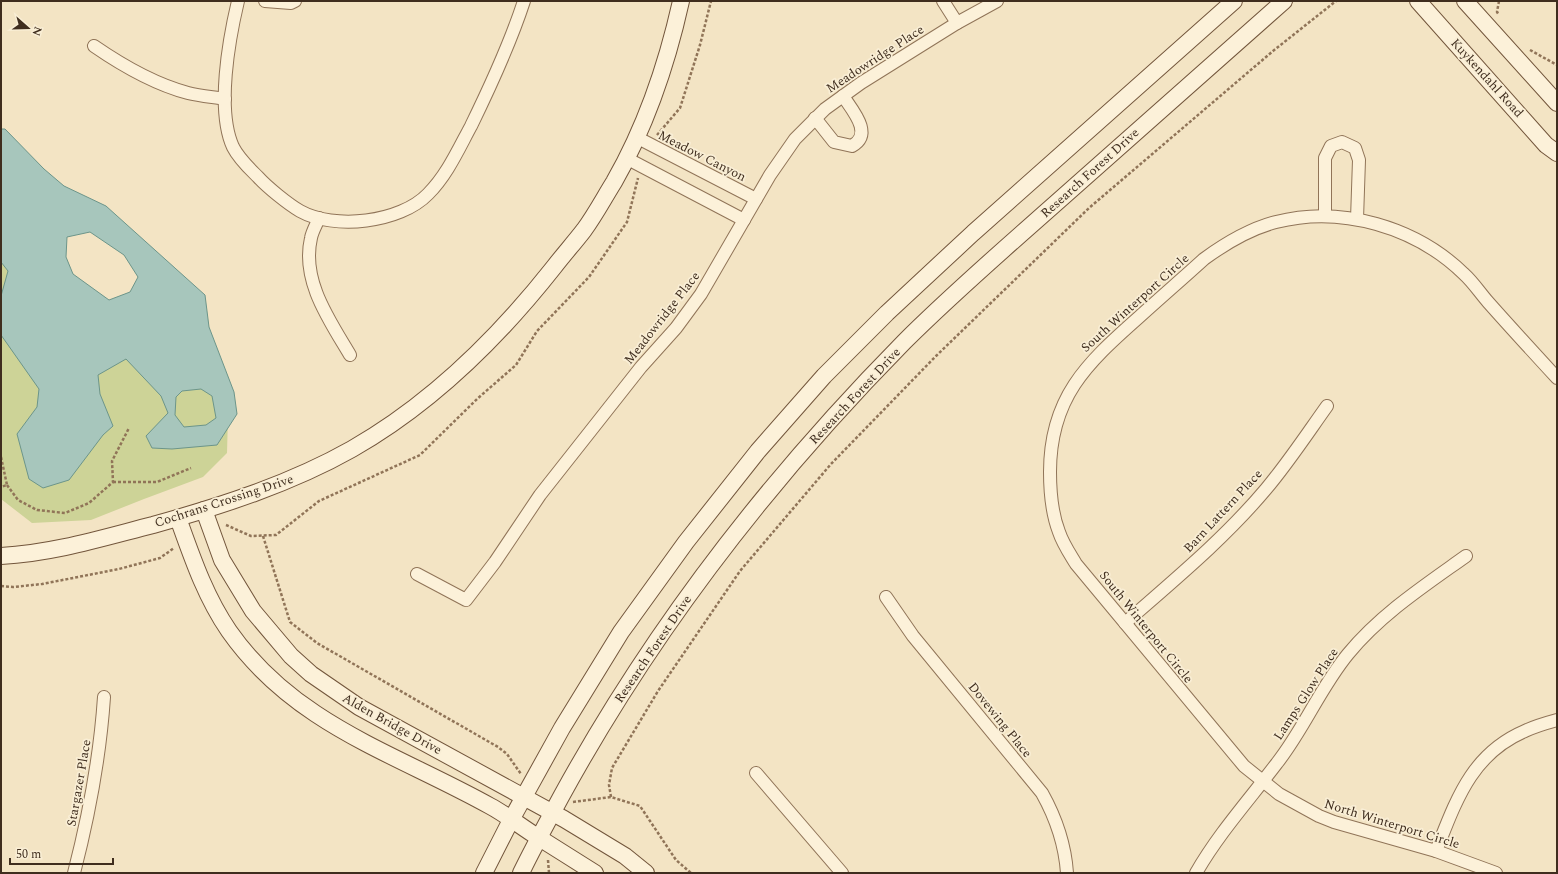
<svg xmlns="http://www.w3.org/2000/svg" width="1558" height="874" font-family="Spectral,serif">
	<rect width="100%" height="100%" fill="#f3e4c4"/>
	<polygon fill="#cdd397" points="1,150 56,284 216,387 228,416 227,453 203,477 144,499 91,520 32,523 1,499"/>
	<path fill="#a7c6bc" stroke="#6c958a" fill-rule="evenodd" d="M1,129H5L44,169L64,186L106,206L205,295L209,327L234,392L237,414L217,445L172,449L152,448L146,436L168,413L161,396L126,359L98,375L100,394L113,426L103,435L69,480L43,488L29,479L17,434L37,407L39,389L1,335V296L8,271L1,262ZM90,232L124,255L138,277L130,292L109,300L73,274L66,257L67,237ZM201,389L212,396L216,418L206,425L184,427L175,415L176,397L182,391Z"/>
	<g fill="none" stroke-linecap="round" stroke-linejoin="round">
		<defs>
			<g id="street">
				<path d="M238,1C229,39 216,110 233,147C239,159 249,168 258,177C267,187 288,204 300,211C334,230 400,223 428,194C447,175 458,150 471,126C491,85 510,44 524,1"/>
				<polyline points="265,1 291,3 295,1"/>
				<polyline points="943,1 957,23"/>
				<path d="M94,46C123,66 154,84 188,93C200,96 213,97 225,99"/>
				<path d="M815,118L834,142L852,146C874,134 852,110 843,96"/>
				<polyline points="636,137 756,199"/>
				<polyline points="626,158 744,220"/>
				<polyline points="1325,216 1325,158 1331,146 1342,142 1355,148 1359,160 1357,219"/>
				<path d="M319,218C316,225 312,232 311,238C301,281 330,321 350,355"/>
				<polyline points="417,574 466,600 495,562 540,495 641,367 676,328 701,294 770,175 795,139 825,109 861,83 957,23 997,1"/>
				<path d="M886,597L913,636L1042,793C1056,818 1065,844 1067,873"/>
				<path d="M1125,623C1174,580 1224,539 1266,489C1288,463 1307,434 1327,406"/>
				<polyline points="756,773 842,873"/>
				<path d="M1436,851C1456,801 1471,754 1525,731C1535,726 1546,723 1557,720"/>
				<path d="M74,873C89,815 100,757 104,697"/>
				<path d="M1196,873C1219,833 1249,800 1277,763C1304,729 1320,688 1348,654C1381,614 1424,586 1466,556"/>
				<path d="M1496,873L1436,851L1334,822L1319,816L1279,794L1244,766L1076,564C1070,554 1063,544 1059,532C1052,514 1050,492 1050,472C1050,398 1086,364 1138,318C1160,298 1182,279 1204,259C1226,243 1249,229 1276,222C1341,205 1416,227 1464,274C1473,282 1480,293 1488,302C1511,328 1534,353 1557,378"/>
			</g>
			<g id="secondary">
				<polyline points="1418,1 1546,145 1557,153"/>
				<polyline points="1465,1 1557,103"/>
				<polyline points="204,510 222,560 253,611 291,656 311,674 359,707 564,819 625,856 646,873"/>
				<path d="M178,518C192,557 205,596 229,631C295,725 395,753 490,806C505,814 519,825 533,834C554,847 574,860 595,873"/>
				<path d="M1,556C54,553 102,538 153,525C221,506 290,484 352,449C431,404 498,338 554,267C564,254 574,243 584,230C595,215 604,198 614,182C646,126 667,64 681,1"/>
				<polyline points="484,873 511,820 562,728 621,632 686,542 758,451 824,376 887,313 973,233 1234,1"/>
				<path d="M521,873C534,846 548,821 562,795C653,629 771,477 904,342C955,291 1010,244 1064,196C1138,131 1211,66 1284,1"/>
			</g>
		</defs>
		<use href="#street" stroke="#907458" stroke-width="14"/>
		<use href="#secondary" stroke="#72553b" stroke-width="18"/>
		<g stroke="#907458" stroke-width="2.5" stroke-dasharray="3 2" stroke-linecap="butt">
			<polyline points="1499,1 1497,12 1499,15"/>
			<polyline points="1530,50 1557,65"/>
			<polyline points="657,135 680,108 700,45 711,1"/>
			<polyline points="1,457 7,485 1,487"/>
			<polyline points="113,482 157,482 191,468"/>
			<polyline points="7,485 18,500 37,510 65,513 89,503 113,482 112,461 129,428"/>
			<polyline points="226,525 251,536 276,535 319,501 420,455 477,399 516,365 537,331 589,277 627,222 638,178"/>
			<polyline points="263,536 290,622 317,643 498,747 507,754 521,774"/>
			<polyline points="1,586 13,587 42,584 119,569 160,558 174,548"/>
			<polyline points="611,797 609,785 612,768 658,691 740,571 831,464 936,356 1089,208 1273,51 1336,1"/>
			<polyline points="573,802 611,797 640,806 676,860 691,873"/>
			<polyline points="548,860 549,873"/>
		</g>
		<use href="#street" stroke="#fcf1d9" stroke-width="12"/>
		<use href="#secondary" stroke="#fcf1d9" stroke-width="16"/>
	</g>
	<g text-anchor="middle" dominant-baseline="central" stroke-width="3.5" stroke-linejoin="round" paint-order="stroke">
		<g font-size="13" fill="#3f2d1e" stroke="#f9eed5">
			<text transform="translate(875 59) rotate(-33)">Meadowridge Place</text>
			<text transform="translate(1487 78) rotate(48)">Kuykendahl Road</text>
			<text transform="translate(702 156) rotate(27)">Meadow Canyon</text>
			<text transform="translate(1090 173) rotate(-42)">Research Forest Drive</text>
			<text transform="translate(1135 303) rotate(-42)">South Winterport Circle</text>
			<text transform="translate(662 318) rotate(-52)">Meadowridge Place</text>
			<text transform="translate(855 396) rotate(-47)">Research Forest Drive</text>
			<text transform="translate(224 501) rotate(-18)">Cochrans Crossing Drive</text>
			<text transform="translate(1223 511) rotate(-47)">Barn Lattern Place</text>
			<text transform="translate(1146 627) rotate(51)">South Winterport Circle</text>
			<text transform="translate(653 649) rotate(-56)">Research Forest Drive</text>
			<text transform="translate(1306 694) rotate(-57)">Lamps Glow Place</text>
			<text transform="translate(1000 720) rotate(51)">Dovewing Place</text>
			<text transform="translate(392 724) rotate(29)">Alden Bridge Drive</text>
			<text transform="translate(79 783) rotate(-80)">Stargazer Place</text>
			<text transform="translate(1392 824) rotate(17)">North Winterport Circle</text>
		</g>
	</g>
	<rect width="1558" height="874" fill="none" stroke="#3f2d1e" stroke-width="4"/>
	<g transform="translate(28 28) rotate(110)" stroke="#f9eed5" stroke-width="3" paint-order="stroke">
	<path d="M0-3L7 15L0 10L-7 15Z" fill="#3f2d1e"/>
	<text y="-6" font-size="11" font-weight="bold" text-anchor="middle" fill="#3f2d1e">N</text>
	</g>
	<path d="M10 858v6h103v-6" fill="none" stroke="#3f2d1e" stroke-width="2"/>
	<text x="16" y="858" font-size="12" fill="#3f2d1e" stroke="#f9eed5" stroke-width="3" paint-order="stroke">50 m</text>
</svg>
